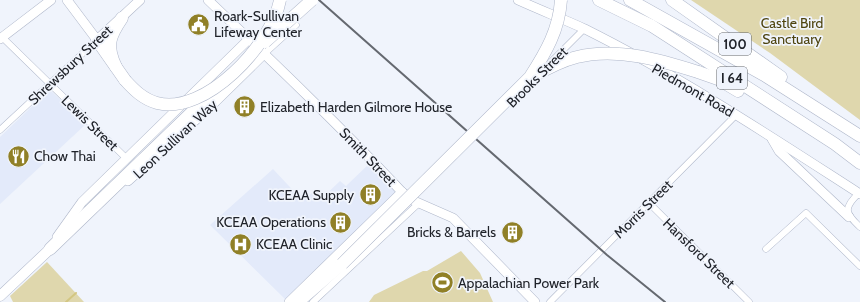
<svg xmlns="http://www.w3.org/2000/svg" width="860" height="302" font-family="Cabin,sans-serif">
	<rect width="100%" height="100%" fill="#f0f4fc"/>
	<g fill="#e3eafa">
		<polygon points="48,91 51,91 86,124 0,204 0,137"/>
		<polygon points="371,162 401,191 287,301 210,225 273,169 303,201 312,193 319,201 340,181 346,186"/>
	</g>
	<g fill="#dfd7ad">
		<polygon points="691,0 860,0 860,120 770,53"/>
		<polygon points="461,251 480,273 493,302 369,302 374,295 423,271 427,271"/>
		<polygon points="47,262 84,302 13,302 10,296"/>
	</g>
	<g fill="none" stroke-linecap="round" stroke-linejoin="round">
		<polyline stroke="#d3c682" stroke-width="2" points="66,302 76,293"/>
		<defs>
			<g id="street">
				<polyline points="2,37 127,159"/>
				<polyline points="263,55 296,25"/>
				<polyline points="549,64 584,29"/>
				<polyline points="0,130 97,40"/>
				<path d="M859,193C843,208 845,213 860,227"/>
				<polyline points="649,203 749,302"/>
				<polyline points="766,249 806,213 860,266"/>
				<polyline points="313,302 419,203"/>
				<polyline points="550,302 736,115"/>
			</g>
			<g id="secondary">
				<polyline points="67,0 97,40 140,0"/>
				<path d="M208,0C274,63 340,126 402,192L412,200L453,218L535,302"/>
				<path d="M518,0C540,10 563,19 585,29C681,77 770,136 860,194"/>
				<polyline points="0,39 51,0"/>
				<polyline points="772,139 779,151 849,217"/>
				<polyline points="128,181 209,108 263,55"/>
				<polyline points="57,237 82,202 248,40"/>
				<polyline points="289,302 402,192"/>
			</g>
			<polyline id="primary" points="0,296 50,249"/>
			<g id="highway">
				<polyline points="599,0 652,26 835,144 860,163"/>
				<polyline points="630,0 764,75 860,136"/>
				<polyline points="672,0 781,77"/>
				<polyline points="97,40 125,80"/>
				<path d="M116,67C106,46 109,37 122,18"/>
				<polyline points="698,72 718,79 738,91"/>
				<polyline points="50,249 215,90"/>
				<polyline points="298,302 342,264"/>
			</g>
		</defs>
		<use href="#street" stroke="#afb7ca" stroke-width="7"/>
		<use href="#secondary" stroke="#afb7ca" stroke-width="10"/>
		<use href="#primary" stroke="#afb7ca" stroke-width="11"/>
		<use href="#highway" stroke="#afb7ca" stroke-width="13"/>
		<use href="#street" stroke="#fff" stroke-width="6"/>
		<use href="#secondary" stroke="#fff" stroke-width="9"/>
		<use href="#primary" stroke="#fff" stroke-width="10"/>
		<use href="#highway" stroke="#fff" stroke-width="12"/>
		<polyline stroke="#656970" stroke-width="2" points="319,0 607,255 665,302"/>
		<defs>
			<g id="highway-bridge">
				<polyline points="265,42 312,0"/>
				<path d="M532,77C546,69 561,61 577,57C617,47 660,60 698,72"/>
				<path d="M125,80C134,90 143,99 157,103C205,116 272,44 280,0"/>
				<path d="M342,264L530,77C546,52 559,30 561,0"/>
			</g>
		</defs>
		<use href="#highway-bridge" stroke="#afb7ca" stroke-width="13" stroke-linecap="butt"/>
		<use href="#highway-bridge" stroke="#fff" stroke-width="12"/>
	</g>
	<defs>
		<symbol id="civic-disc" viewBox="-11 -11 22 22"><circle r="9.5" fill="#908027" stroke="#f0f4fc"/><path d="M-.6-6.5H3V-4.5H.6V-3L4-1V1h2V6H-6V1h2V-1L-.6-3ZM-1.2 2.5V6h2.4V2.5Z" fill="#fff"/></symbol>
		<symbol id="building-disc" viewBox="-11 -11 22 22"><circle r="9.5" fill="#908027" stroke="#f0f4fc"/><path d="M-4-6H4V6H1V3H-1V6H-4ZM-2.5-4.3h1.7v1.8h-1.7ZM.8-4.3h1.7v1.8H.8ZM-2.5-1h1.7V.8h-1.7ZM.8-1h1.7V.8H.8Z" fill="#fff"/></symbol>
		<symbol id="restaurant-disc" viewBox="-11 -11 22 22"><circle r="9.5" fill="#908027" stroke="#f0f4fc"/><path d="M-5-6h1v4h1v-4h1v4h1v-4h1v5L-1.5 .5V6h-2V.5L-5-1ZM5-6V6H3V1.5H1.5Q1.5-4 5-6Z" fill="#fff"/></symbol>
		<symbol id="hospital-disc" viewBox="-11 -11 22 22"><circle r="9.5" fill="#908027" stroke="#f0f4fc"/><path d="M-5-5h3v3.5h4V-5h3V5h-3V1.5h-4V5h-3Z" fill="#fff"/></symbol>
		<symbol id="stadium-disc" viewBox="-11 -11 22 22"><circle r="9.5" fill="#908027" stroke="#f0f4fc"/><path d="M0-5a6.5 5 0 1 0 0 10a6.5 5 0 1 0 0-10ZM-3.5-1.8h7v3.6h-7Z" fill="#fff"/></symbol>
	</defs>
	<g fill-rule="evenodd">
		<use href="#civic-disc" x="186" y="12" width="25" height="25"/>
		<use href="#building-disc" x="232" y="94" width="25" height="25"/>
		<use href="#restaurant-disc" x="6" y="144" width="25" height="25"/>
		<use href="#building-disc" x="358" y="182" width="25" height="25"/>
		<use href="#building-disc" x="328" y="210" width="25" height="25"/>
		<use href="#building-disc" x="500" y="220" width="25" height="25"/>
		<use href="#hospital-disc" x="228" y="232" width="25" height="25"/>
		<use href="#stadium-disc" x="430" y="270" width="25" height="25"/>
	</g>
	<g text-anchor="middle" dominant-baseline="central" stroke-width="3.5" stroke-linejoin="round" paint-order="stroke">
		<g fill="#f0f4fc" stroke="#5e6269" stroke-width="1">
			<rect x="719" y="33" width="32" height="22" rx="3"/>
			<rect x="717" y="67" width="30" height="22" rx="3"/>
		</g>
		<g font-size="13" font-weight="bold" fill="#20232a">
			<text x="735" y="44">100</text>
			<text x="732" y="78">I 64</text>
		</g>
		<g font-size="14" fill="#20232a" stroke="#f0f4fc" text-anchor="start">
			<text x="214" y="16">Roark-Sullivan<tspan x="214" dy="16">Lifeway Center</tspan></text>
			<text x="260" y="107">Elizabeth Harden Gilmore House</text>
			<text x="34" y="156">Chow Thai</text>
			<text x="354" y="195" text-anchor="end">KCEAA Supply</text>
			<text x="326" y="222" text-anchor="end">KCEAA Operations</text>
			<text x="496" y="232" text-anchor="end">Bricks &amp; Barrels</text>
			<text x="256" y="244">KCEAA Clinic</text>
			<text x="458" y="283">Appalachian Power Park</text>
		</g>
		<g font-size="14" fill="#4e440f" stroke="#f0f4fc">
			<text x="792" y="23">Castle Bird<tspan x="792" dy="16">Sanctuary</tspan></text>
		</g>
		<g font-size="14" fill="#20232a" stroke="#f0f4fc">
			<text transform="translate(70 65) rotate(-43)">Shrewsbury Street</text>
			<text transform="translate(537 77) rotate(-45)">Brooks Street</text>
			<text transform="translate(693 90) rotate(30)">Piedmont Road</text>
			<text transform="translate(90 123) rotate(44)">Lewis Street</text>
			<text transform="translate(175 139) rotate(-43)">Leon Sullivan Way</text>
			<text transform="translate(368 157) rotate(46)">Smith Street</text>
			<text transform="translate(643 209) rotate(-45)">Morris Street</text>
			<text transform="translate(699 253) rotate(44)">Hansford Street</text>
		</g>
	</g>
</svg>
